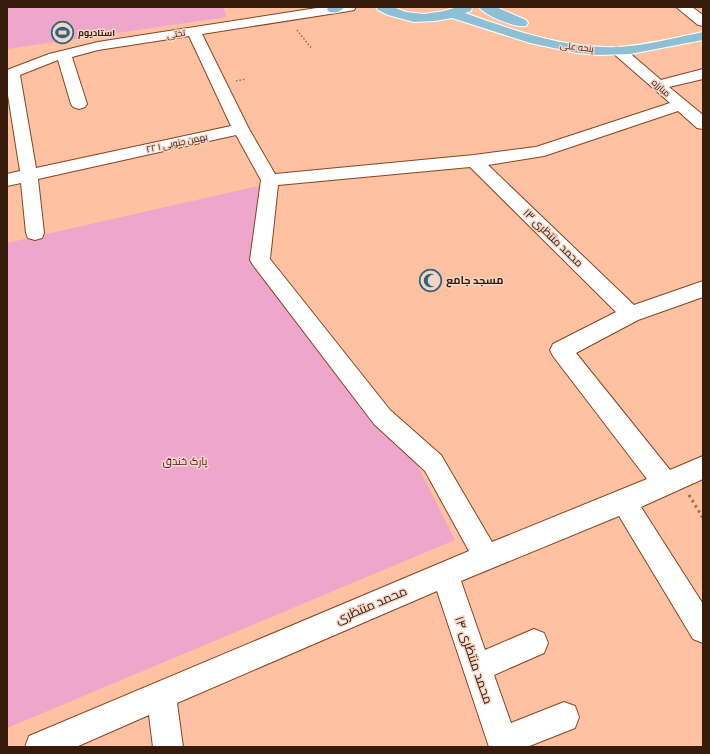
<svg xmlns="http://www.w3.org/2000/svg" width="710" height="754" font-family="'Fira Sans Condensed',Cairo,sans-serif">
	<rect width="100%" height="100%" fill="#fec1a2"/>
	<g fill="#eea7ca">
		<polygon points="7,7 223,7 227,17 7,49"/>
		<polygon points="267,184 252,264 413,457 455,540 7,728 7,243"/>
	</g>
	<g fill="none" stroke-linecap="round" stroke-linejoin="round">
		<defs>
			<g id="minor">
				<path d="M323,7H356L354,10L349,11L202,34L249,129L275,174L474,155L536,147L670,103L614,54L612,51L614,48L619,47L624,48L661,80L703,69V79L669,87L703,115V129L697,128L678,111L544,156L488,165L634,305L703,281V297L638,320L576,353L670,470L703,456V479L641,507L703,604V643L693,639L619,516L461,581L485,650L534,629L544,633L548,643L544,653L494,675L511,723L564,702L575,706L579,717L575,728L527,747H489L437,591L177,703L183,747H153L149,715L76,747H25L29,736L469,551L425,471L374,424L253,265L250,260L261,180L236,135L38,179L44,233L42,238L35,240L28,238L26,233L21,183L7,186V174L20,171L7,89V70L49,54L98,42ZM189,36L231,126L36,168L20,75L58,60L71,104L73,107L79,109L85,107L87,104L72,57L98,50ZM470,167L616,312L553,344L550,350L553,356L647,479L492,542L441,455L390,410L270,259L278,185Z"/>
				<polygon points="676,7 692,7 703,15 703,26 698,25"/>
			</g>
			<g id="major">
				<path d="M329,7H344C340,13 335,13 329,12L327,9Z"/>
				<path d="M376,7H393L406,12L424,14L444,11L457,7H472L471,11L465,13C515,31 566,49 619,47C647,45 675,38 703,32V40L630,54L598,55L577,53L530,43L452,18L435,21L414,22L388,15L378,10Z"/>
				<path d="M479,7H496L526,20L528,23L526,26C516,28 485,16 479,7Z"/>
			</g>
		</defs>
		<use href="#minor" stroke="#86451f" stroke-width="2"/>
		<use href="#major" stroke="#fff" stroke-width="2"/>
		<g stroke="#9d7058" stroke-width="1.5" stroke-dasharray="1.5 2" stroke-linecap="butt">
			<polyline points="297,30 312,49"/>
			<polyline points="236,81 246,79"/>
		</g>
		<polyline stroke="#9d7058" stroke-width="3" stroke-dasharray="2.5 3.5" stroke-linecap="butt" points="689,495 703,518"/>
		<use href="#minor" fill="#fff" fill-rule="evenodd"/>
		<use href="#major" fill="#8ec0d5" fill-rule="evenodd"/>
	</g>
	<defs>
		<symbol id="stadium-ring" viewBox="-11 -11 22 22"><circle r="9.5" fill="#f5d6c6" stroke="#2b667e" stroke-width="1.5"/><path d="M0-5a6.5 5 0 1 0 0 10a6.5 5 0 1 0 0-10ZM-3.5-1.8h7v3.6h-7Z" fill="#2b667e"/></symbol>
		<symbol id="mosque-ring" viewBox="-11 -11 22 22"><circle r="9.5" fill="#f5d6c6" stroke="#2b667e" stroke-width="1.5"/><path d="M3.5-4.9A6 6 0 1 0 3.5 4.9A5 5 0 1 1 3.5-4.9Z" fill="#2b667e"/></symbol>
	</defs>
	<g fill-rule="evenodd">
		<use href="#stadium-ring" x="50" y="20" width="25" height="25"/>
		<use href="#mosque-ring" x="418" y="268" width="25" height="25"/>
	</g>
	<g text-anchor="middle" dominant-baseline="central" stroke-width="3" stroke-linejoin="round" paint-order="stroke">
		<g font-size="9" font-weight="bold" fill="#361a0a" stroke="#f5d6c6" text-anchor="start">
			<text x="78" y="33">استادیوم</text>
		</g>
		<g font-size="9" fill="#361a0a" stroke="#f5d6c6">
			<text transform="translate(176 34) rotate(-9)">تختی</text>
			<text transform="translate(577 47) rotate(7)">پنجه علی</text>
			<text transform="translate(661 88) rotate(41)">مبارزه</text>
			<text transform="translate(177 143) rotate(-12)">۲۲ بهمن جنوبی ۱</text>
		</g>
		<g font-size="11" fill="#361a0a" stroke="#f5d6c6">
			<text transform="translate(553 238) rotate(44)">محمد منتظری ۱۳</text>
		</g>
		<g font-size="11" font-weight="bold" fill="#361a0a" stroke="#f5d6c6" text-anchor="start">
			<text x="446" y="280">مسجد جامع</text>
		</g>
		<g font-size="11" fill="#501337" stroke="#f5d6c6">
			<text x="185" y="461">پارک خندق</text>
		</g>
		<g font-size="13" fill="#361a0a" stroke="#f5d6c6">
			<text transform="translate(371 605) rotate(-23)">محمد منتظری</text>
			<text transform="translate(474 660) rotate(71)">محمد منتظری ۱۴</text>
		</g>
	</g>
	<rect width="710" height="754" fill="none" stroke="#361a0a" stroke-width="16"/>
</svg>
